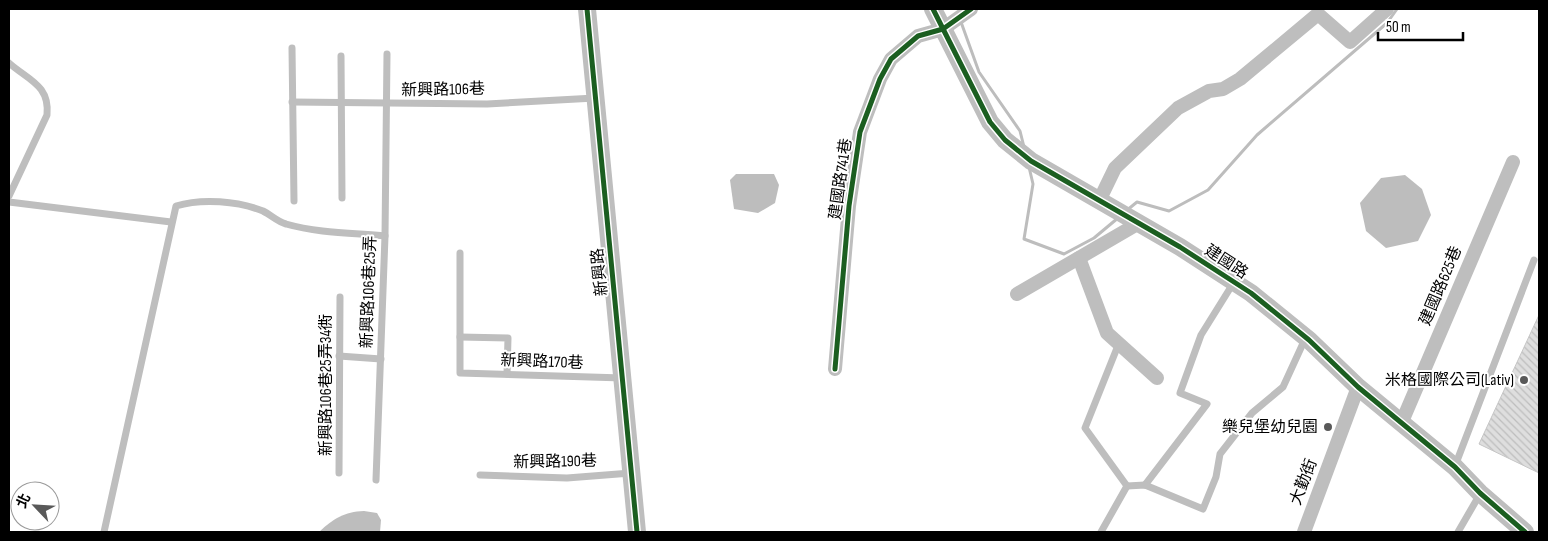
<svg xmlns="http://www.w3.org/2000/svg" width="1548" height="541" font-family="'Sofia Sans Condensed','Noto Sans TC',sans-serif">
	<defs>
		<pattern id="building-back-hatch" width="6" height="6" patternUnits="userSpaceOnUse" patternTransform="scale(1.25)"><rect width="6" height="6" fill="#dedede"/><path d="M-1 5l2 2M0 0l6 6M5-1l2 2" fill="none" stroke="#bdbdbd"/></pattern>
	</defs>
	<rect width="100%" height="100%" fill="#fff"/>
	<g fill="#bdbdbd">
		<polygon points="736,174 774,174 779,185 775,203 758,213 734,209 730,180"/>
		<polygon points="1405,175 1422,189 1431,215 1418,241 1386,248 1366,231 1360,203 1381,178"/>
		<path d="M364,511L377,513L381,520L380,532H319C334,518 344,512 364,511Z"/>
	</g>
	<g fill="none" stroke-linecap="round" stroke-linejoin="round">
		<g stroke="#bdbdbd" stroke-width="3">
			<polyline points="961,22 979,72 1020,131 1024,147"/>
			<polyline points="1029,167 1033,184 1024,239 1064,254 1094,238 1118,218"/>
			<polyline points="1126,211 1137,202 1169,211 1208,190 1257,135 1387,23 1397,9"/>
		</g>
	</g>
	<polygon fill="url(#building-back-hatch)" stroke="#c6c6c6" points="1539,315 1539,473 1479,444"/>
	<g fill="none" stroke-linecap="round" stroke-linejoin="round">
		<g stroke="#bebebe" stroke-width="7">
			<polyline points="292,48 294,201"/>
			<polyline points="341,56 342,198"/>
			<path d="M9,63C28,80 50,85 47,115L9,196"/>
			<polyline points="292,102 487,104 595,98"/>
			<polyline points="9,202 171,222"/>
			<polyline points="460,253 460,373 623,378"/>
			<polyline points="460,337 508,338 507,374"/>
			<polyline points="339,356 381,359"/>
			<polyline points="1455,466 1534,260"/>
			<polyline points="339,473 340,297"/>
			<polyline points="480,475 567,478 631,473"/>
			<polyline points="376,480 385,236 387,54"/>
			<polyline points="1145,485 1207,404 1180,393 1201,335 1234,282"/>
			<polyline points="1127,486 1145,485 1203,509 1216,477 1220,454 1252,413 1283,387 1305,339"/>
			<path d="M104,532L176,206C202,198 238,201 263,211C271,215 278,222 286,224C318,233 352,233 385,236"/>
			<polyline points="1101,532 1127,486 1085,428 1119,343"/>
			<polyline points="1458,532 1480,494"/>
		</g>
		<g stroke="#bebebe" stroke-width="14">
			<polyline points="1099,201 1115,168 1178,108 1209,91 1223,89 1240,79 1318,14 1350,42 1387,9"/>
			<polyline points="1079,258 1107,333 1157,378"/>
			<polyline points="1017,294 1139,223"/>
			<polyline points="835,369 849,206 860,132 880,79 891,59 918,36 943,29 971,9"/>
			<polyline points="1401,424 1513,162"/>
			<polyline points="1304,532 1358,387"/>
		</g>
		<g stroke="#bebebe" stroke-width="18">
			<polyline points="587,9 637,532"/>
			<polyline points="933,9 990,122 1005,140 1031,161 1180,247 1251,293 1309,340 1358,387 1455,467 1480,493 1525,532"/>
		</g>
		<defs>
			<g id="cycleway">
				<polyline points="587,9 637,532"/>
				<polyline points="933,9 990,122 1005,140 1031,161 1180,247 1251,293 1309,340 1358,387 1455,467 1480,493 1525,532"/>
				<polyline points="835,369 849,206 860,132 880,79 891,59 918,36 943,29 971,9"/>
			</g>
		</defs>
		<use href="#cycleway" stroke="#fff" stroke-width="8"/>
		<use href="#cycleway" stroke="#1b5e20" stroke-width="5"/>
	</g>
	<g fill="#595959" stroke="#fff" stroke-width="2">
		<circle cx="1524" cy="380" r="5"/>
		<circle cx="1328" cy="427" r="5"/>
	</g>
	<g text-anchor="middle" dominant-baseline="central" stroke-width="4" stroke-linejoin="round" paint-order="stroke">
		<g font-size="16" fill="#000" stroke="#fff">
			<text transform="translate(443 90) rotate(-1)">新興路106巷</text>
			<text transform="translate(841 179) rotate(-82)">建國路741巷</text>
			<text transform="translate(1226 262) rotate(33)">建國路</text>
			<text transform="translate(600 272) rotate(-96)">新興路</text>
			<text transform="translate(1441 286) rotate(-67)">建國路625巷</text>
			<text transform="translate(369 292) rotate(-88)">新興路106巷25弄</text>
			<text transform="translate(542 362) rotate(2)">新興路170巷</text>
			<text transform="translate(326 385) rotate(-90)">新興路106巷25弄34衖</text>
			<text transform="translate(555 462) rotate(-1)">新興路190巷</text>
			<text transform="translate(1304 482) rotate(-69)">大勤街</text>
		</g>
		<g font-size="16" fill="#000" stroke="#fff" text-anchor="end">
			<text x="1514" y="380">米格國際公司(Lativ)</text>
			<text x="1318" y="427">樂兒堡幼兒園</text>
		</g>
	</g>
	<rect width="1548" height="541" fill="none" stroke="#000000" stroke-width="20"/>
	<g transform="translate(35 506) rotate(295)"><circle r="24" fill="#ffffff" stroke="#999999"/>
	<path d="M0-4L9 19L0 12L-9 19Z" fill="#595959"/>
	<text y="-8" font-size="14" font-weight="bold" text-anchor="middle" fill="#000000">北</text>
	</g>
	<path d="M1378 32v8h85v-8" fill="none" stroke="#000000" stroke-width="2.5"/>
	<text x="1386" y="32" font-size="15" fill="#000000" stroke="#ffffff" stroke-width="4" paint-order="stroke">50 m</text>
</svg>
